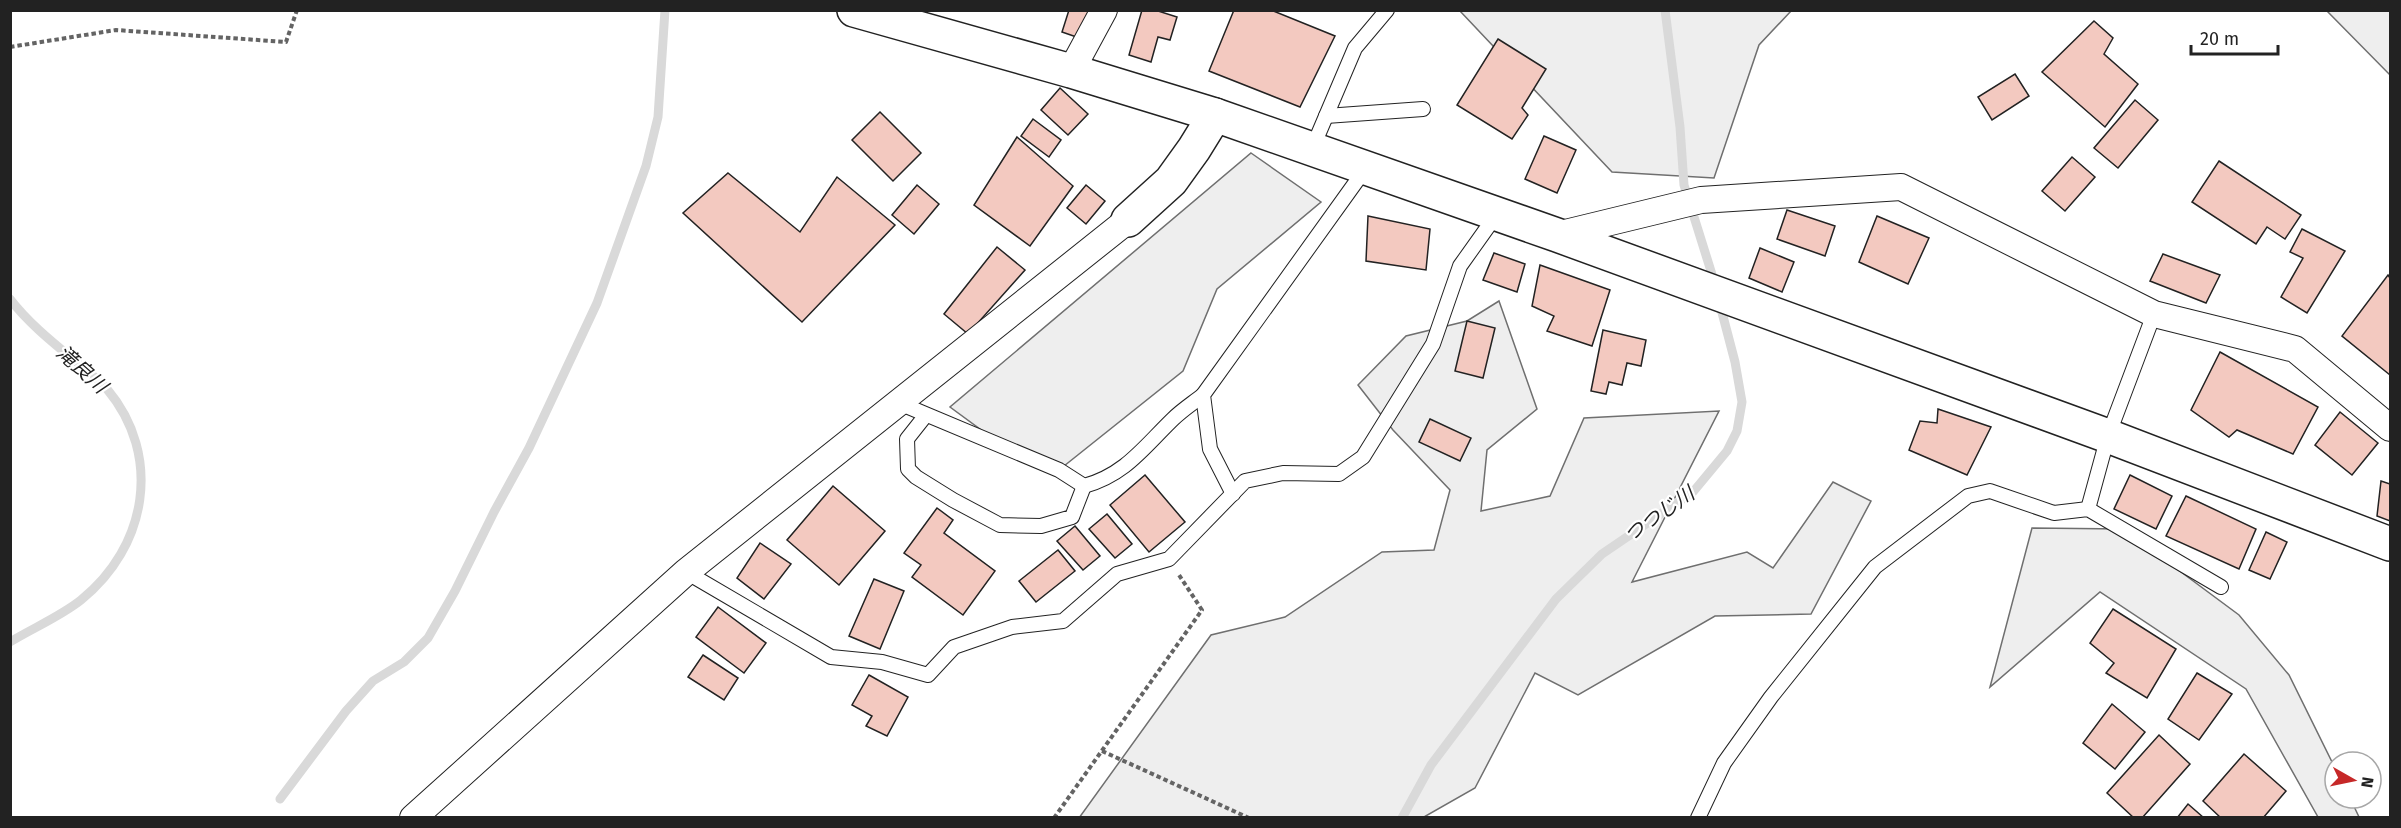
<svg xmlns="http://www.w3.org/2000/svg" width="2401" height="828" font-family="'Fira Sans','Noto Sans JP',sans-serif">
	<rect width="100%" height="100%" fill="#fff"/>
	<g fill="#eee" stroke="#6f6f6f" stroke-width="1.5">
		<polygon points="1460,11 1791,11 1759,45 1714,178 1612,172"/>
		<polygon points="2327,11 2390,11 2390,75"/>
		<polygon points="1251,153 1321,202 1217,289 1183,371 1059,470 1022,460 950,407"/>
		<polygon points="1499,301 1537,409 1487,450 1481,511 1550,496 1584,418 1719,411 1632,582 1747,552 1773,568 1833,482 1871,501 1811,614 1715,616 1578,695 1535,673 1475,788 1424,817 1079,818 1211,635 1285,617 1382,552 1434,550 1450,490 1393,430 1358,385 1406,336 1467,321"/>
		<polygon points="2032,528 2123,529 2239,615 2289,675 2335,768 2335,798 2350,798 2359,817 2318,817 2246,689 2100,592 1990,687"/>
	</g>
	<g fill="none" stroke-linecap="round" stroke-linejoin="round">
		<g stroke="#d9d9d9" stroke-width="9">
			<polyline points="1665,10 1680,127 1684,185 1715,284"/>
			<path d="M10,299C29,324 56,345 80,365C89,373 100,380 107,389C163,456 147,547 81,600C61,616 33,628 10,642"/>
			<polyline points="280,799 346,711 373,681 404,662 428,638 455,591 494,512 529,448 597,303 646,166 658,117 665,10"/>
			<polyline points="1402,818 1431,765 1556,599 1602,554 1693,492 1727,451 1737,431 1742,402 1735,362 1719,301"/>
		</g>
	</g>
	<g fill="#f3c9c0" stroke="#222" stroke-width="1.5">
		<polygon points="1069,10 1101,10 1091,42 1062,32"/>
		<polygon points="1142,10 1155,10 1177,17 1170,40 1158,37 1151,62 1129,55"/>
		<polygon points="1234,10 1271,10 1335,36 1300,107 1209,71"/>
		<polygon points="2094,21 2113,38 2104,54 2138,84 2105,127 2042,72"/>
		<polygon points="1498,39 1546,69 1522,108 1528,115 1512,139 1457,105"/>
		<polygon points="2015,74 2029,96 1992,120 1978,97"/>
		<polygon points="1060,88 1088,114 1068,135 1041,110"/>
		<polygon points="2135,100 2158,120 2118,168 2094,148"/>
		<polygon points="880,112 921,153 893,181 852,140"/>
		<polygon points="1033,119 1061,140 1049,157 1021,136"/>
		<polygon points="1544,136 1576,150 1557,193 1525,179"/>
		<polygon points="1017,137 1073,186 1030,246 974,205"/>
		<polygon points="2072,157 2095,177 2065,211 2042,191"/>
		<polygon points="2219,161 2301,215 2285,239 2267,227 2256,244 2192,202"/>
		<polygon points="728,173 800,232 837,177 895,225 802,322 683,213"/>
		<polygon points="917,185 939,204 914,234 892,215"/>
		<polygon points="1086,185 1105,201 1086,224 1067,208"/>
		<polygon points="1787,210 1835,226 1825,256 1777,239"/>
		<polygon points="1368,216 1430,229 1426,270 1366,261"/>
		<polygon points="1877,216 1929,238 1908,284 1859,262"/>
		<polygon points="2302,229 2345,251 2307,313 2281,297 2303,258 2290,252"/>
		<polygon points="997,247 1025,270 968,334 944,314"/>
		<polygon points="1760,248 1794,262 1782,292 1749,278"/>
		<polygon points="1494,253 1525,264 1517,292 1483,280"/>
		<polygon points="2163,254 2220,275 2206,303 2150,281"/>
		<polygon points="1540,265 1610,290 1592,346 1547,331 1554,316 1532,306"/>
		<polygon points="2388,275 2390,278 2390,375 2342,336"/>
		<polygon points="1467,321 1495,328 1483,378 1455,371"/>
		<polygon points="1603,330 1646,340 1641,366 1627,363 1622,385 1609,382 1606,394 1591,391"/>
		<polygon points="2220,352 2318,407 2293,454 2237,430 2229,437 2191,410"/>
		<polygon points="1938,409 1991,427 1967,475 1909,450 1920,421 1937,423"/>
		<polygon points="2340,412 2378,443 2352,475 2315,445"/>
		<polygon points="1430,419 1471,438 1460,461 1419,442"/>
		<polygon points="1145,475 1185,522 1149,552 1110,505"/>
		<polygon points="2130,475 2172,496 2156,529 2114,509"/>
		<polygon points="2381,481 2390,484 2390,521 2377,516"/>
		<polygon points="833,486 885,531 839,585 787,540"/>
		<polygon points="2186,496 2256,529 2239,569 2166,536"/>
		<polygon points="937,508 953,520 944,533 995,571 963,615 912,577 921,565 904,553"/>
		<polygon points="1107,514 1132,544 1115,558 1089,529"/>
		<polygon points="1075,526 1100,556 1083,570 1057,541"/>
		<polygon points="2266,532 2287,542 2270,579 2249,570"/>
		<polygon points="760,543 791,564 764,599 737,578"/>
		<polygon points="1058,550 1075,571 1036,602 1019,581"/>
		<polygon points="874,579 904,591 880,649 849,636"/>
		<polygon points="718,607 766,643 744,673 696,637"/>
		<polygon points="2113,609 2176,649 2147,698 2106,673 2114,663 2090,643"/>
		<polygon points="703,655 738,678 724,700 688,677"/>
		<polygon points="2197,673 2232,694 2199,740 2168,719"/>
		<polygon points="869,675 908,697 887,736 866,726 872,716 852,705"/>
		<polygon points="2112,704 2145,732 2115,769 2083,743"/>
		<polygon points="2159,735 2190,764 2142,818 2134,818 2107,793"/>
		<polygon points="2244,754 2286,791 2263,818 2221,818 2203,801"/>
		<polygon points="2188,804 2204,818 2177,818"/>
	</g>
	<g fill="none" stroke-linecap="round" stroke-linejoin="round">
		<defs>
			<g id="lane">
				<polyline points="1326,116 1423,109"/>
				<polyline points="1312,149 1355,48 1387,10"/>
				<path d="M899,403L1059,470L1084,486C1125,475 1144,447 1173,419C1182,410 1193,403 1203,395"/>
				<polyline points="926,415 907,439 908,469 916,477 953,500 1000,525 1041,526 1072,517 1084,486"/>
				<polyline points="1233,494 1210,449 1203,395 1366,168"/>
				<polyline points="2088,509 2108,436 2154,314"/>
				<polyline points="686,572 831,657 882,662 928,675 954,647 1012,627 1063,621 1117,574 1169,559 1245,481 1283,473 1339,474 1363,457 1433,344 1460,266 1497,214"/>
				<polyline points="1698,818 1724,763 1771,697 1875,567 1968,496 1990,491 2054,513 2088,509 2221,587"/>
			</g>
			<g id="street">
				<polyline points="1071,71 1104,10"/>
				<polyline points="1557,235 1701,200 1901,187 2154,314 2295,349 2390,428"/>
				<polyline points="413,818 686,572 1128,220"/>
			</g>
			<g id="secondary">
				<polyline points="854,10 1071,71 1215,115 1557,235 2108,436 2390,544"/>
				<polyline points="1128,220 1171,181 1194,149 1215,115"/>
			</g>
		</defs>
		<use href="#lane" stroke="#222" stroke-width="16"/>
		<use href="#street" stroke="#222" stroke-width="28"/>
		<use href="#secondary" stroke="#222" stroke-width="36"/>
		<g stroke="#646464" stroke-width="4" stroke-dasharray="4.5 3" stroke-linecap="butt">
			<polyline points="10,47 116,30 286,42 297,10"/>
			<polyline points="1102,751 1249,818"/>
			<polyline points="1054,818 1202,610 1179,575"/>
		</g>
		<use href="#lane" stroke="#fff" stroke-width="14"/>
		<use href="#street" stroke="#fff" stroke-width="26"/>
		<use href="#secondary" stroke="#fff" stroke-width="33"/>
	</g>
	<g text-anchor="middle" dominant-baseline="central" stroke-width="4.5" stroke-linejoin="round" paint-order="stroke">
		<g font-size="20" font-style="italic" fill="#222" stroke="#fff">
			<text transform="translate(82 369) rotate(42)">滝良川</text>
			<text transform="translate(1659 514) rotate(-35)">つつじ川</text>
		</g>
	</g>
	<rect width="2401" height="828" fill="none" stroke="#222222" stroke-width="24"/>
	<g transform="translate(2353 780) rotate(99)"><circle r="28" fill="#ffffff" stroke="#a7a7a7" stroke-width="1.5"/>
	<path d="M0-4.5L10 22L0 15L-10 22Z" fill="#c62828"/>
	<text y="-9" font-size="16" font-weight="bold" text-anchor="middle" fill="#222222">N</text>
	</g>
	<path d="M2191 45v9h87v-9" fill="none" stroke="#222222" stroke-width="3"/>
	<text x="2200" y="45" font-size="18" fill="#222222" stroke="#ffffff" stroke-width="4.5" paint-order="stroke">20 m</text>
</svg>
